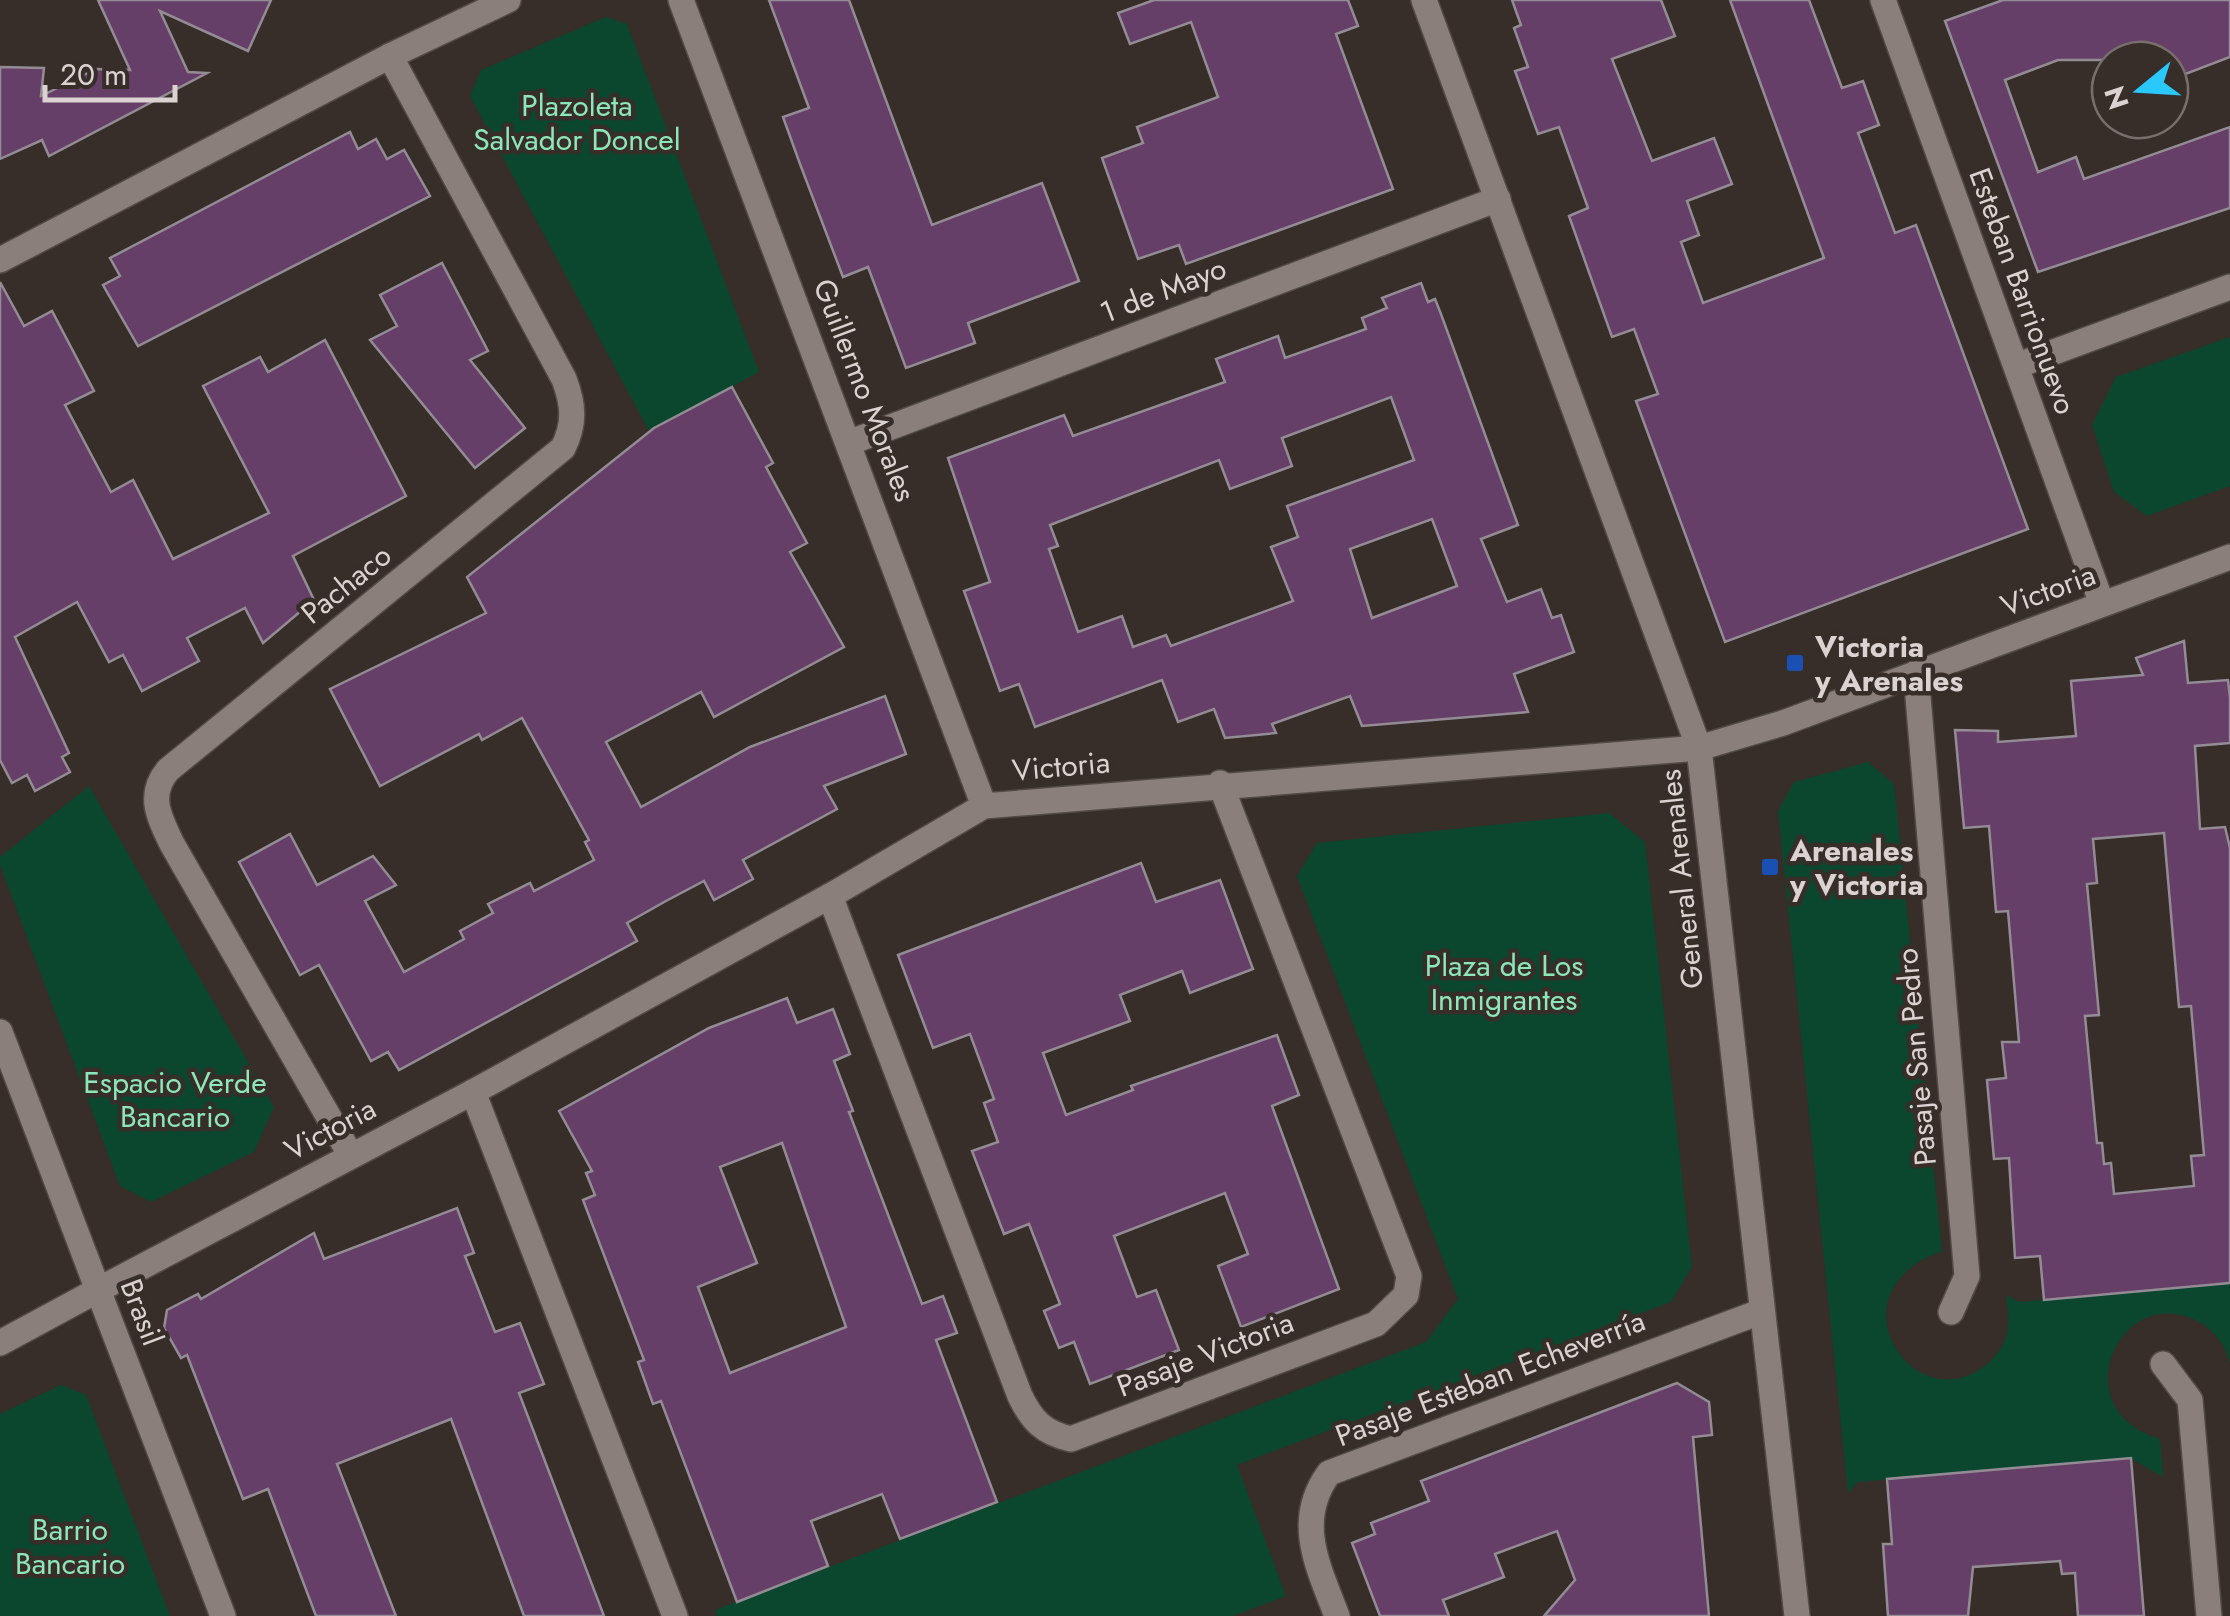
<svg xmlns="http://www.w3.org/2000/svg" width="2230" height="1616" font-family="Jost,sans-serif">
	<rect width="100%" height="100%" fill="#372d29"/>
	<g fill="#0b472f">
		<polygon points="606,17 627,24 759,372 649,431 470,96 481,70"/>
		<polygon points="2230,337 2230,486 2147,516 2114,492 2092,425 2116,377"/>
		<path d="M1868,762L1894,784L1942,1251C1827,1292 1914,1423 1986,1365C2010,1345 2011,1324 2006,1295L2019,1302L2230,1283V1365C2227,1347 2215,1331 2199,1322C2121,1279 2060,1410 2160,1439L2163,1477L2130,1458L1858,1482L1848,1493L1778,811L1794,782Z"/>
		<polygon points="89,786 274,1107 254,1152 151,1202 120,1186 0,865 0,857"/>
		<polygon points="1609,813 1645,842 1692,1267 1671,1302 1237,1465 1286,1596 1233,1616 717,1616 715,1610 1426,1342 1458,1299 1297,876 1317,843"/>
		<polygon points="61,1385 86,1395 170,1616 0,1616 0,1414"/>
	</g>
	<g fill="#653f67" stroke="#948c95" stroke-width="2.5" fill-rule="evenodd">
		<polygon points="98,0 271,0 248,51 160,11 188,72 207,73 49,156 42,140 0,159 0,67 44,68 41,96 96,69 130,70"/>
		<polygon points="769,0 849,0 932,225 1042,183 1079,281 968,323 975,343 906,368 868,267 843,277 800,164 783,117 809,108"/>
		<polygon points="1154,0 1348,0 1358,26 1336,34 1393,189 1186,264 1179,245 1138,259 1102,158 1143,143 1137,127 1218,97 1191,22 1130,44 1118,13"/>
		<polygon points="1512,0 1661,0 1675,36 1612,59 1652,161 1714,138 1732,184 1687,201 1699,235 1681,242 1703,303 1824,258 1730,0 1809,0 1842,88 1863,81 1879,125 1858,133 1895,233 1916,225 2028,529 1725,642 1636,401 1658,394 1634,329 1612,337 1569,216 1588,208 1559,127 1538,134 1515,71 1528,67 1514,28 1521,25"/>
		<polygon points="2003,0 2230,0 2230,57 2183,75 2177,60 2058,60 2005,80 2038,172 2076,157 2084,179 2230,127 2230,208 2038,272 1945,21"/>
		<polygon points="350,132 358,149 376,139 387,159 404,150 430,196 138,346 103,285 120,276 110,258"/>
		<polygon points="442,263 488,351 470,360 525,428 475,468 370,340 397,326 380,295"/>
		<polygon points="0,282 24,326 52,311 94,391 65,405 111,492 133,480 173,559 269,513 203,386 260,357 268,372 325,340 406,496 293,556 314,600 263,643 245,608 187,638 199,661 142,691 123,655 109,662 77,602 15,637 69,753 62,757 70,772 35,791 27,775 12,783 0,760"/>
		<path d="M1421,283L1428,302L1435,299L1441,314L1518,525L1481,539L1507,602L1541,589L1552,618L1561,615L1574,652L1514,674L1528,712L1362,726L1350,696L1272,724L1276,733L1225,738L1214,709L1178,722L1162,680L1035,727L1019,684L1000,691L964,591L990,582L948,458L1064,415L1073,436L1225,382L1216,359L1278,336L1285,358L1366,329L1362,318L1387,308L1382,298ZM1391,397L1414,460L1287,506L1298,537L1271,547L1293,601L1171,646L1166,635L1133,647L1122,616L1078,632L1049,549L1058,546L1050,525L1219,460L1230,489L1292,466L1282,438ZM1432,519L1457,586L1372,618L1350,549Z"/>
		<polygon points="732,387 773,463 766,467 807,543 790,552 844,647 714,717 701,692 606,742 641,807 750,747 885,696 906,754 824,786 837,809 743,860 753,879 714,900 704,881 666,901 627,923 637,941 399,1070 388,1052 371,1061 319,965 300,975 239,862 290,834 317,885 373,856 396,885 365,901 404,972 464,939 460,931 493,913 488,904 530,883 534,891 594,860 585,842 589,840 522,718 482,740 479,734 380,786 330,689 486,613 467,577 654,428"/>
		<path d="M2184,641L2188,683L2228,680L2230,698V743L2195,746L2200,829L2225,827L2230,848V1283L2044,1300L2040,1256L2015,1258L2009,1158L1994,1159L1987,1080L2006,1078L2002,1042H2019L2008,911L1996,912L1989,826L1964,828L1955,730L1998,731V742L2076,736L2071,681L2143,675L2136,658ZM2164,833L2179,1007L2191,1006L2204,1155L2191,1156L2194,1186L2114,1194L2111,1163L2104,1164L2102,1143H2097L2085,1016L2099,1015L2087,884L2097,883L2093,839Z"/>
		<polygon points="1141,863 1156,902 1220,880 1253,969 1190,993 1182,971 1120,995 1130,1021 1043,1053 1066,1115 1133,1090 1131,1086 1277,1035 1299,1095 1272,1106 1339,1289 1241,1327 1218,1266 1248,1254 1225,1193 1114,1236 1137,1297 1156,1290 1179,1350 1090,1384 1074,1342 1059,1348 1044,1311 1060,1304 1029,1224 1004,1234 972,1151 998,1142 984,1103 994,1099 970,1034 933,1048 898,955"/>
		<path d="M787,998L797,1023L833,1009L850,1054L834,1061L853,1111L849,1112L922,1304L943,1296L957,1333L936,1340L997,1502L900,1539L882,1494L811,1521L828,1566L737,1602L661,1401L653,1404L638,1362L644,1360L583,1200L595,1195L586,1173L592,1171L559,1111L709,1028ZM782,1143L846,1327L730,1373L698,1287L757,1263L720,1167Z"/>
		<polygon points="457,1208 474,1253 465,1256 495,1332 520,1323 544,1384 519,1393 604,1616 524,1616 451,1419 337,1464 396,1616 316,1616 268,1489 243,1499 187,1355 181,1358 164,1328 167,1310 198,1294 201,1299 314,1233 324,1259"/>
		<polygon points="1677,1383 1709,1402 1712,1435 1693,1437 1709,1616 1544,1616 1575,1580 1557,1531 1495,1554 1504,1577 1443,1600 1449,1616 1380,1616 1352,1543 1375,1534 1371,1523 1429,1501 1421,1481"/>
		<polygon points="2131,1458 2144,1616 2078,1616 2075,1573 2062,1574 2060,1561 1973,1567 1968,1616 1888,1616 1883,1544 1892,1544 1887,1479"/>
	</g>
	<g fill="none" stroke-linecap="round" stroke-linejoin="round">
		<defs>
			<g id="minor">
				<polyline points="681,0 984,806"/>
				<polyline points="1424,0 1699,748 1783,723 2230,557"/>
				<polyline points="1883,0 2102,604"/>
				<polyline points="0,260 390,56 508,0"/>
				<polyline points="2016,366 2230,287"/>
				<polyline points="851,442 1498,199"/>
				<polyline points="1916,673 1967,1276 1951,1312"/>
				<path d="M830,896L1020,1396C1032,1421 1044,1433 1071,1439L1376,1324L1406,1295L1409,1276L1220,783"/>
				<polyline points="473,1092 675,1616"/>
				<path d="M350,1154L172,844C159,817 147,795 168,770L563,448C575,424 574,405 564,379L390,56"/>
				<polyline points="0,1343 98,1290 223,1616"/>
				<polyline points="2163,1364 2190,1400 2209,1616"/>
				<path d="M1337,1616C1318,1566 1294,1521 1329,1473L1760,1312"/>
			</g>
			<polyline id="tertiary" points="0,1032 98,1290 473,1092 830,896 984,806 1699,748 1797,1616"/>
		</defs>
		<use href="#minor" stroke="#534a47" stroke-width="28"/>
		<use href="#tertiary" stroke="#534a47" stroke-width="28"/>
		<use href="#minor" stroke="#8a7f7a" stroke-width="25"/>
		<use href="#tertiary" stroke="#8a7f7a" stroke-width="25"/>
	</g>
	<g fill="#1a4fb4" stroke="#372d29" stroke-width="4">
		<rect x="1785" y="653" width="20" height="20" rx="5"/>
		<rect x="1760" y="857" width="20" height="20" rx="5"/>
	</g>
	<g text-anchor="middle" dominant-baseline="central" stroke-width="9" stroke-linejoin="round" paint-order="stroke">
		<g font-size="30" fill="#8ce8bb" stroke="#372d29">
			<text x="577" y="105">Plazoleta<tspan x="577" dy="34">Salvador Doncel</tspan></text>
			<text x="1504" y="965">Plaza de Los<tspan x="1504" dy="34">Inmigrantes</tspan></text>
			<text x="175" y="1082">Espacio Verde<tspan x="175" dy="34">Bancario</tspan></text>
			<text x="70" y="1529">Barrio<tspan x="70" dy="34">Bancario</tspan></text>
		</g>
		<g font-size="30" fill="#dad3d1" stroke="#372d29">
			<text transform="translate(1163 290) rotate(-21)">1 de Mayo</text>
			<text transform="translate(2023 291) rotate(70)">Esteban Barrionuevo</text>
			<text transform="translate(865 390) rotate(69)">Guillermo Morales</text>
			<text transform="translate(346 584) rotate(-39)">Pachaco</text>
			<text transform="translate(2048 590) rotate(-20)">Victoria</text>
			<text transform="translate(1061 766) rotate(-5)">Victoria</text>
			<text transform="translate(1681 879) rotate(-96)">General Arenales</text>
			<text transform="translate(1916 1057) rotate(-95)">Pasaje San Pedro</text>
			<text transform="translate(330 1129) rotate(-28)">Victoria</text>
			<text transform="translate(142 1312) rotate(69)">Brasil</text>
			<text transform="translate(1205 1354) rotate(-21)">Pasaje Victoria</text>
			<text transform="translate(1490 1378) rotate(-21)">Pasaje Esteban Echeverría</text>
		</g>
		<g font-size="30" font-weight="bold" fill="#dad3d1" stroke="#372d29" text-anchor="start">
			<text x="1815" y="646">Victoria<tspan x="1815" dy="34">y Arenales</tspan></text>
			<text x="1790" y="850">Arenales<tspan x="1790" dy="34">y Victoria</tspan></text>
		</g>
	</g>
	<g transform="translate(2140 90) rotate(252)"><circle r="48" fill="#372d29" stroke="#786f6c" stroke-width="2.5"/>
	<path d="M0-8L18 38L0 25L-18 38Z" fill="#29c8ff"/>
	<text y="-15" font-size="28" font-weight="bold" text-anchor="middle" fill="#dad3d1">N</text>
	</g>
	<path d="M45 85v15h130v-15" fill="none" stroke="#dad3d1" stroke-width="5"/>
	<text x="60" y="85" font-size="30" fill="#dad3d1" stroke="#372d29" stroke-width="8" paint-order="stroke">20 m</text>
</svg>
